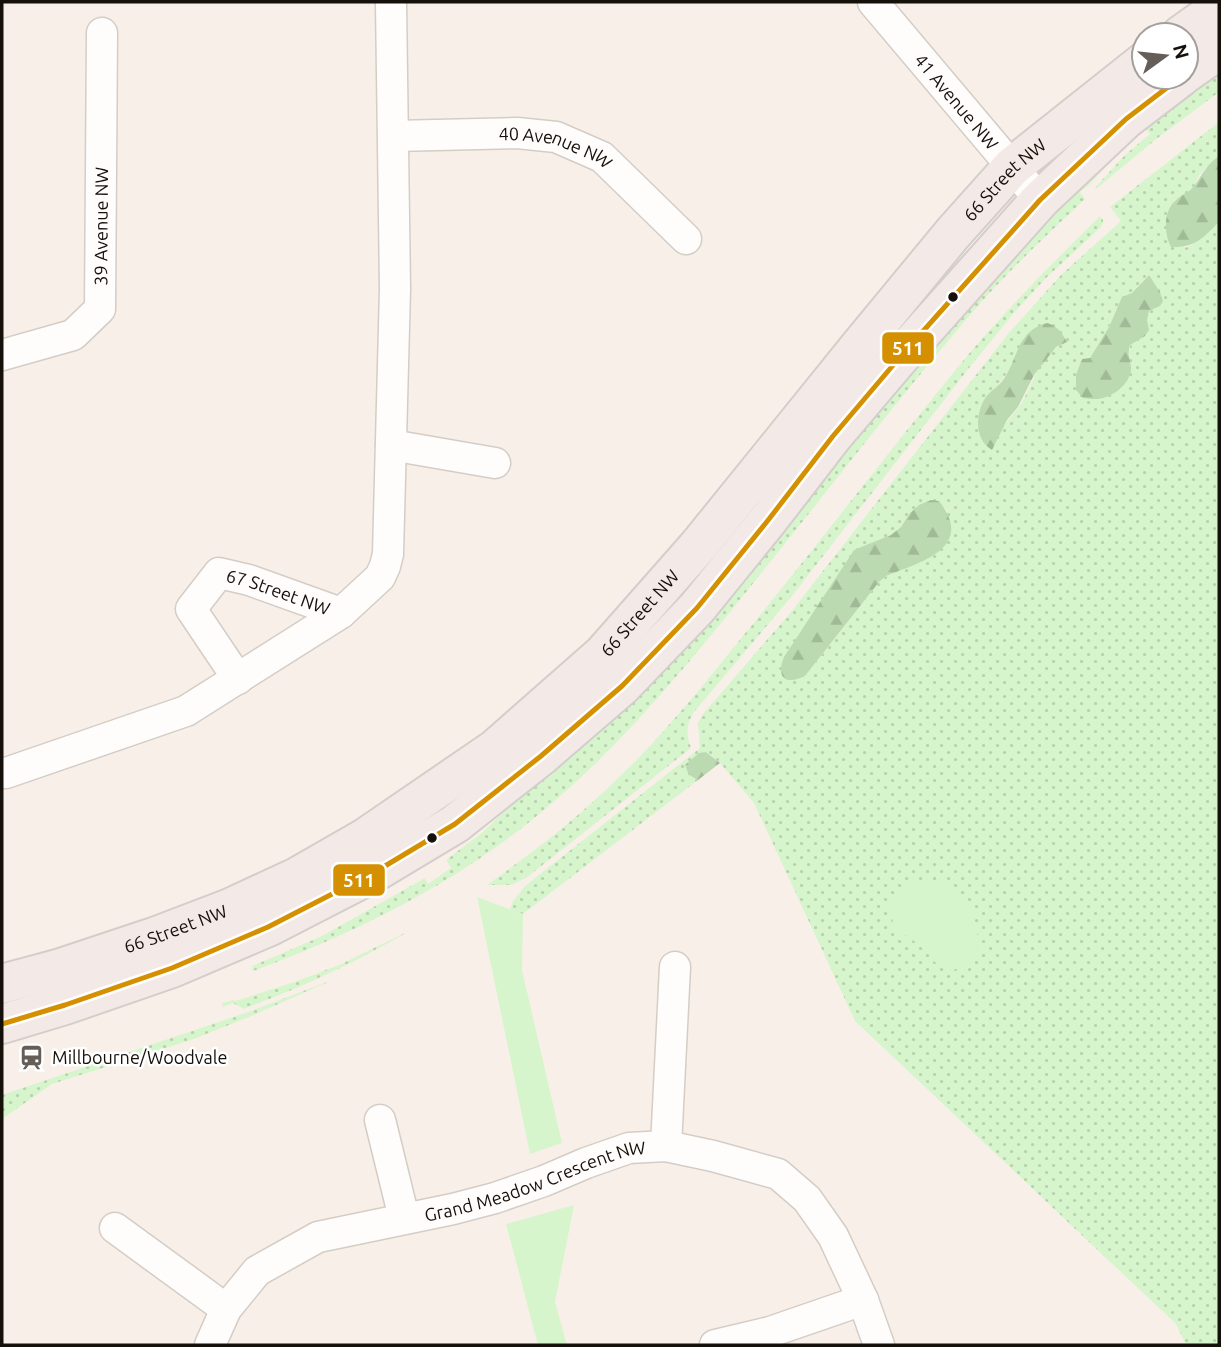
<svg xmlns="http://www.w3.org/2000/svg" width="1221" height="1347" font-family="Ubuntu,sans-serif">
	<defs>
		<pattern id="grass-dots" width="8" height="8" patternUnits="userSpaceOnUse" patternTransform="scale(1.75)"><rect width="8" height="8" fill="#d7f5cd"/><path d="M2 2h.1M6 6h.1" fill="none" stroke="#b8d1af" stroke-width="1.8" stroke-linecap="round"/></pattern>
		<pattern id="forest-firs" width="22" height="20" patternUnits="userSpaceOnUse" patternTransform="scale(1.75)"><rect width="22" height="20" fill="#bbdab1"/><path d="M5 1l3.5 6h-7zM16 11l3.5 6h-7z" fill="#a0ba97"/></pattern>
	</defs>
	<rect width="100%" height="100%" fill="#f8f0e8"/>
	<g fill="url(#grass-dots)" fill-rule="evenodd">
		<polygon points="1219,68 1219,92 1155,140 1096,189 1095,188 1125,155 1150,134 1142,124"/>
		<path d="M1219,122V156L1200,174L1194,186L1188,192L1174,201L1185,248L1196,242L1219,222V1345H1186L1176,1324L855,1021L754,803L720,763L707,752L689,775L698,780L523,914L510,909L513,901L525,886L700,748L698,723L703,714L791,612L1008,334L1061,275L1121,221L1110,207ZM1148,275L1160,306L1149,311C1144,339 1122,335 1131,370L1082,359L1090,358L1109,327L1116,310ZM1024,337L1066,342C1035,357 1036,382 1019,407C1012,416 1005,423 999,433L987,395C1007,381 1014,358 1024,337ZM939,502L947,511L913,565L886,576L879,582L805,676L877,542L891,535L901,527L910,513Z"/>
		<path d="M1119,151L1091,183L1080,192L1085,199C1046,236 1006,273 971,314C902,394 837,479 771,561C693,658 617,755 518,831C438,892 348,936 253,971L252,966L322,936L425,878L428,884L451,868L446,860L483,832L517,799L993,265Z"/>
		<path d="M1100,216L1103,220V223L1100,228L1045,279L1013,314L969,368L792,596L694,712C686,725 686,734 691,748L526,878L511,885H487C532,853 575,820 614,782C663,736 705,683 747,631C820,542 889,451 962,362C1005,311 1052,263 1100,216Z"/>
		<path d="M409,931C356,963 301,987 244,1009L233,1003L223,1007L222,1003L233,1000L236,1001L297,981L339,965Z"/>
		<polygon points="335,979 249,1017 191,1040 52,1084 2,1119 2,1095 248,1012"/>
	</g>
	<g fill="url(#forest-firs)">
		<path d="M1219,156V222C1203,238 1195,248 1171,247C1164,233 1163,211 1176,200C1182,194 1189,193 1194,186C1203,174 1206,165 1219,156Z"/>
		<path d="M1149,275L1160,292L1163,301L1160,306L1149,311L1147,320L1149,330L1145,336L1130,345C1127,357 1130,356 1131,367C1132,380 1118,393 1106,397C1099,400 1091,399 1083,398L1076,390V375L1082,359L1090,358L1109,327L1122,297L1132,293Z"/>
		<path d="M1047,323C1058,326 1062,333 1067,342L1056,347L1034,375L1018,407L1007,420L992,450C974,440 975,413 986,397C992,389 999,387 1005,377C1019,354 1018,331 1047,323Z"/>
		<path d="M931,500L939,501C976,548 921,562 886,576L879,582L805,676C785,686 776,677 784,657L854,550L891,535L901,527L910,513L919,505Z"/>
		<polygon points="706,752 720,763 698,780 689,775 685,765 699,753"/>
	</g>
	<g fill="#d7f5cd">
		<path d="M926,879C933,881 942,881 948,885C968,895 980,926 978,948C977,954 975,959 974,965C963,969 947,973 937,964C931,959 928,952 922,947C914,940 903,934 894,928L889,903C898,887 909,883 926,879Z"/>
		<polygon points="477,897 523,914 522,970 562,1143 530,1154"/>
		<polygon points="574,1205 555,1302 567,1345 538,1345 506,1224"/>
	</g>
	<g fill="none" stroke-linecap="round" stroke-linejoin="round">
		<defs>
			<g id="minor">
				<path id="s1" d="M873,2L1040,200"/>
				<path id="s2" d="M394,136L517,133L556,137L602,157L686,239"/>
				<path id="s3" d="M2,355L73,335L100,309L102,33"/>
				<polyline points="391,445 495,463"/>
				<path id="s4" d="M238,679L191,609L219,573L249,580L341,613"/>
				<polyline points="2,773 6,773 186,711 341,613 380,577 385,566 388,554 395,289 391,2"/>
				<polyline points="380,1120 404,1218"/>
				<polyline points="666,1146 675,967"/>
				<polyline points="115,1228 226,1309"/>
				<path id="s5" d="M210,1345L226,1309L257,1271L318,1237L453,1209L495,1198L544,1181L586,1163L629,1148L666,1146L713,1156L778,1174L807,1199L833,1236L863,1300L879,1345"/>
				<polyline points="715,1345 770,1332 863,1300"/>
			</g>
			<g id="major">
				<polyline points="1181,35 1219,8"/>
				<polyline points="1186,73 1219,50"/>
				<path id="s6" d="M2,984L61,968L154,937L230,908L297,877L365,838L495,749L603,654L699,545L859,347L953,233L1013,166L1144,62"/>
				<polyline points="2,1024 65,1005 172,968 268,927 375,872 455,824 541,756 622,686 697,608 769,519 833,436 900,357 1040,200 1126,119 1181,77"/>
			</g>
		</defs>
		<use href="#minor" stroke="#d4cdc6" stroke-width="33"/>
		<use href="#major" stroke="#d3cecb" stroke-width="42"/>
		<use href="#minor" stroke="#fefdfc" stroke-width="30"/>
		<use href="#major" stroke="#f3e9e6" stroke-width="38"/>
		<defs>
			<polyline id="bus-1" points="2,1024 65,1005 172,968 268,927 375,872 455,824 541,756 622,686 697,608 769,519 833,436 900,357 1040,200 1126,119 1181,77"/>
		</defs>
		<use href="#bus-1" stroke="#fff" stroke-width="10"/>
		<use href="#bus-1" stroke="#d59002" stroke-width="5"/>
	</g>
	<defs>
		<symbol id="station-bare" viewBox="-9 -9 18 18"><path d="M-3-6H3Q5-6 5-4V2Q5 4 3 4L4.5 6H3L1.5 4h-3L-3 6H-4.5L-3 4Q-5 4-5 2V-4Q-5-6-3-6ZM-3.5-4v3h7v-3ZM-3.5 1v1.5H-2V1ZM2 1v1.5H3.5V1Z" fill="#655e58" stroke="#fff" stroke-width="2.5" paint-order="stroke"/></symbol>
	</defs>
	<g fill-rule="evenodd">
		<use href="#station-bare" x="14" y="1040" width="35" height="35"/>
	</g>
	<g fill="#16100a" stroke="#fff" stroke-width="2.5">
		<circle cx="953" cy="297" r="6"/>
		<circle cx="432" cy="838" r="6"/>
	</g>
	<g text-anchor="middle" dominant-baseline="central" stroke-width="5" stroke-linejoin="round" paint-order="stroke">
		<g font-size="18" fill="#16100a" stroke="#fff">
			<text stroke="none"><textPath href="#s1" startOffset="130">41 Avenue NW</textPath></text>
			<text stroke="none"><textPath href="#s2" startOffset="164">40 Avenue NW</textPath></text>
			<text stroke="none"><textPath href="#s6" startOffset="1316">66 Street NW</textPath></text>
			<text stroke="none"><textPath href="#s3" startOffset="194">39 Avenue NW</textPath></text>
			<text stroke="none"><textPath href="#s4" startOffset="192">67 Street NW</textPath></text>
			<text stroke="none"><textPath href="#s6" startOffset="749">66 Street NW</textPath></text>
			<text stroke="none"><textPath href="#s6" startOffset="182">66 Street NW</textPath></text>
			<text stroke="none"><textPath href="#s5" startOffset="383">Grand Meadow Crescent NW</textPath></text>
		</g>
		<g font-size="18" fill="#16100a" stroke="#fff" text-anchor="start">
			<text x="52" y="1057">Millbourne/Woodvale</text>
		</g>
	</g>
	<g stroke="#fff" stroke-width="2.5">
		<rect x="881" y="331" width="54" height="34" rx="7" fill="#d59002"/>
		<rect x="332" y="863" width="54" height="34" rx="7" fill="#d59002"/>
	</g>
	<g font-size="19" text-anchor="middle" font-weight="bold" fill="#fff">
		<text x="908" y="355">511</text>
		<text x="359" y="887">511</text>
	</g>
	<rect width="1221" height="1347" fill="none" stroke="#16100a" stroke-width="7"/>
	<g transform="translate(1165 56) rotate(75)"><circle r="33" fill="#ffffff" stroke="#a29f9d" stroke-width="2"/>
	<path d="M0-5L12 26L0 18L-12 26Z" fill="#655e58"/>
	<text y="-10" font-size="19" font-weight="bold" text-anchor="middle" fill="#16100a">N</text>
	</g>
</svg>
